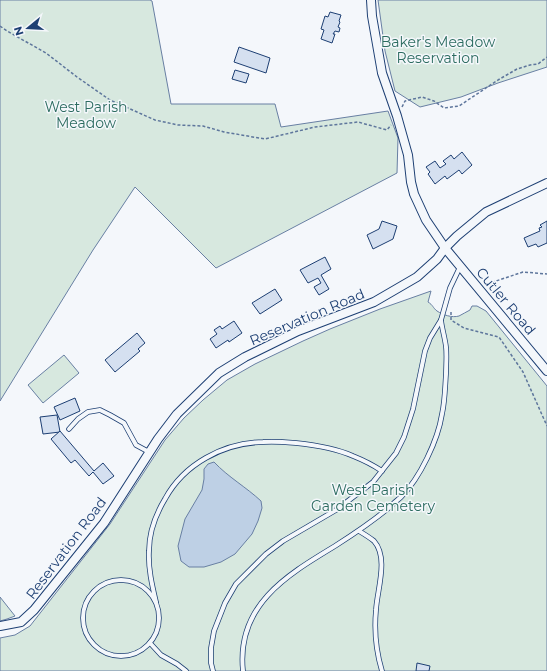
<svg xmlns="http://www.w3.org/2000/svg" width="547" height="671" font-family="Montserrat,sans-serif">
	<rect width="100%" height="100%" fill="#f4f7fb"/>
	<g fill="#d7e8df" stroke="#687fa3">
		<polygon points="0,0 150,0 152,1 171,104 275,104 281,127 388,111 398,138 397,173 216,268 135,187 93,250 0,401"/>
		<polygon points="378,0 547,0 547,67 498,83 461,97 420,107 395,91 385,51"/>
		<path d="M431,291L428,302C433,305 433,308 437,311C443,315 452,318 459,316C463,314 466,312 470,310L472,306H477L486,311L547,386V671H0V638L15,635L30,626L110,524L165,440L184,418L203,400L227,380L255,364L303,341L330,329L380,309Z"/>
		<polygon points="64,355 79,373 43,403 28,385"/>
		<polygon points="0,597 15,616 7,619 0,621"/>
	</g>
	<path fill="#bed0e5" stroke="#687fa3" d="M214,462C228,477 246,487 261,501L262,508L258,521L252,534L235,554L221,562L204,567H189L181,561L178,546L185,519L202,490L204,479V469L208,464Z"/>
	<g fill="#d5e0f0" stroke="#1d3f73">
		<polygon points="330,12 341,15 339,21 340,22 338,27 340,28 339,32 335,31 333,34 335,34 332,43 321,39 324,30 321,29 325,16 328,17"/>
		<polygon points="239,47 270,58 266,73 234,62"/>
		<polygon points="235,70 249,74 246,83 232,79"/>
		<polygon points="462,152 472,165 462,174 459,170 447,179 445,176 435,184 428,174 430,172 426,167 435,161 440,168 446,164 443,161 451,155 454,159"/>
		<polygon points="382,221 397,226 393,239 373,249 367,235 379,229"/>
		<polygon points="547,221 547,243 538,247 536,244 528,247 524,238 540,231 539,228 542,227 540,225"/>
		<polygon points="325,257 331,269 321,275 329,289 319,295 314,287 321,283 318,278 308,283 300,270"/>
		<polygon points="275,289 282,300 260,314 252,303"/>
		<polygon points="234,321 242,333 229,342 228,340 216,348 210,339 217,334 214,330 220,326 222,329"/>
		<polygon points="137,333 145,343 138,349 140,351 115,372 105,360"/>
		<polygon points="75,398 80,411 60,420 54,407"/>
		<polygon points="57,415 60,432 43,434 40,417"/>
		<polygon points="60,431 94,471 103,463 114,476 103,484 93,472 89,476 75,460 71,463 51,439"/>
		<polygon points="417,663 430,666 429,671 416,671"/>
	</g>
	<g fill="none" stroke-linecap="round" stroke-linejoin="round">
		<defs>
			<g id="lane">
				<polyline points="69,429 78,419 88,412 100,410 110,415 124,423 136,445 149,452"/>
				<path d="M359,531C364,534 369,537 374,541C389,558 377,590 376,610C374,631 376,651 382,671"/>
				<circle cx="121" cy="618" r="38"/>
				<path d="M156,602C152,585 148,568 149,551C149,533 156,514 165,499C184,464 223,443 263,442C274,441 285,442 296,443C315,445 335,448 353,456C363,460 373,465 382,471"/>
				<polyline points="150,643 161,655 177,664 186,671"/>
				<polyline points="213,671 211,663 211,648 214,631 225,603 236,584 266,554 283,541 336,510 373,482 396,453 404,437 413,409 425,351 430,338 441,320 450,288 460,267"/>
				<path d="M243,671C236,605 287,575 335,546C354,534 373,521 390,507C393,503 398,500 401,497C420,478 438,440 442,414C445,401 445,387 446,374C446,365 447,356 446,347C445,338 442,329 441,320"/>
			</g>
			<g id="street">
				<polyline points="371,0 372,16 382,73 397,116 408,155 411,182 414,194 426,220 445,248 547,371"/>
				<polyline points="0,626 21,622 34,610 104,523 158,439 177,414 219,373 245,357 298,331 374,302 417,277 437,259 445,248 457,236 486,212 547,183"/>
			</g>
		</defs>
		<use href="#lane" stroke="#1d3f73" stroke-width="5.5"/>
		<use href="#street" stroke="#1d3f73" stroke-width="10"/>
		<g stroke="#5e769c" stroke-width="1.5" stroke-dasharray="3 2" stroke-linecap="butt">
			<polyline points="0,26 7,31 46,53 77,77 110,100 155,120 178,125 203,126 224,132 265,139 315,127 358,122 387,130 391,125"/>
			<polyline points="402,107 405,101 422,97 434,101 444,108 459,106 498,80 517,69 530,65 538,64 547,57"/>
			<polyline points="487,284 523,272 547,274"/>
			<polyline points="451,312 451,320 464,328 499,337 523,372 547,426"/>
		</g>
		<use href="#lane" stroke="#f4f7fb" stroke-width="4"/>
		<use href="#street" stroke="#f4f7fb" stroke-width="8"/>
	</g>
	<g text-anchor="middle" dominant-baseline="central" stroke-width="3" stroke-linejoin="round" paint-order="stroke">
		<g font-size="14" fill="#2c6c60" stroke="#f4f7fb">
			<text x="438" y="42">Baker's Meadow<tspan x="438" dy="16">Reservation</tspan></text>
			<text x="86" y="107">West Parish<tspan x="86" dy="16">Meadow</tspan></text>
			<text x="373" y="490">West Parish<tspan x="373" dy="16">Garden Cemetery</tspan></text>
		</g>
		<g font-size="14" fill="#1d3f73" stroke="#f4f7fb">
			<text transform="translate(506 301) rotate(50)">Cutler Road</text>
			<text transform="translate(307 317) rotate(-23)">Reservation Road</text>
			<text transform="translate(66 548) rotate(-53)">Reservation Road</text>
		</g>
	</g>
	<g transform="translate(28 28) rotate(252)" stroke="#f4f7fb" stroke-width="3" paint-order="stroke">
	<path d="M0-3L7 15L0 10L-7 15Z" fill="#1d3f73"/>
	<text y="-6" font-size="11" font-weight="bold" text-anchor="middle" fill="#1d3f73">N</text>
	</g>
</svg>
